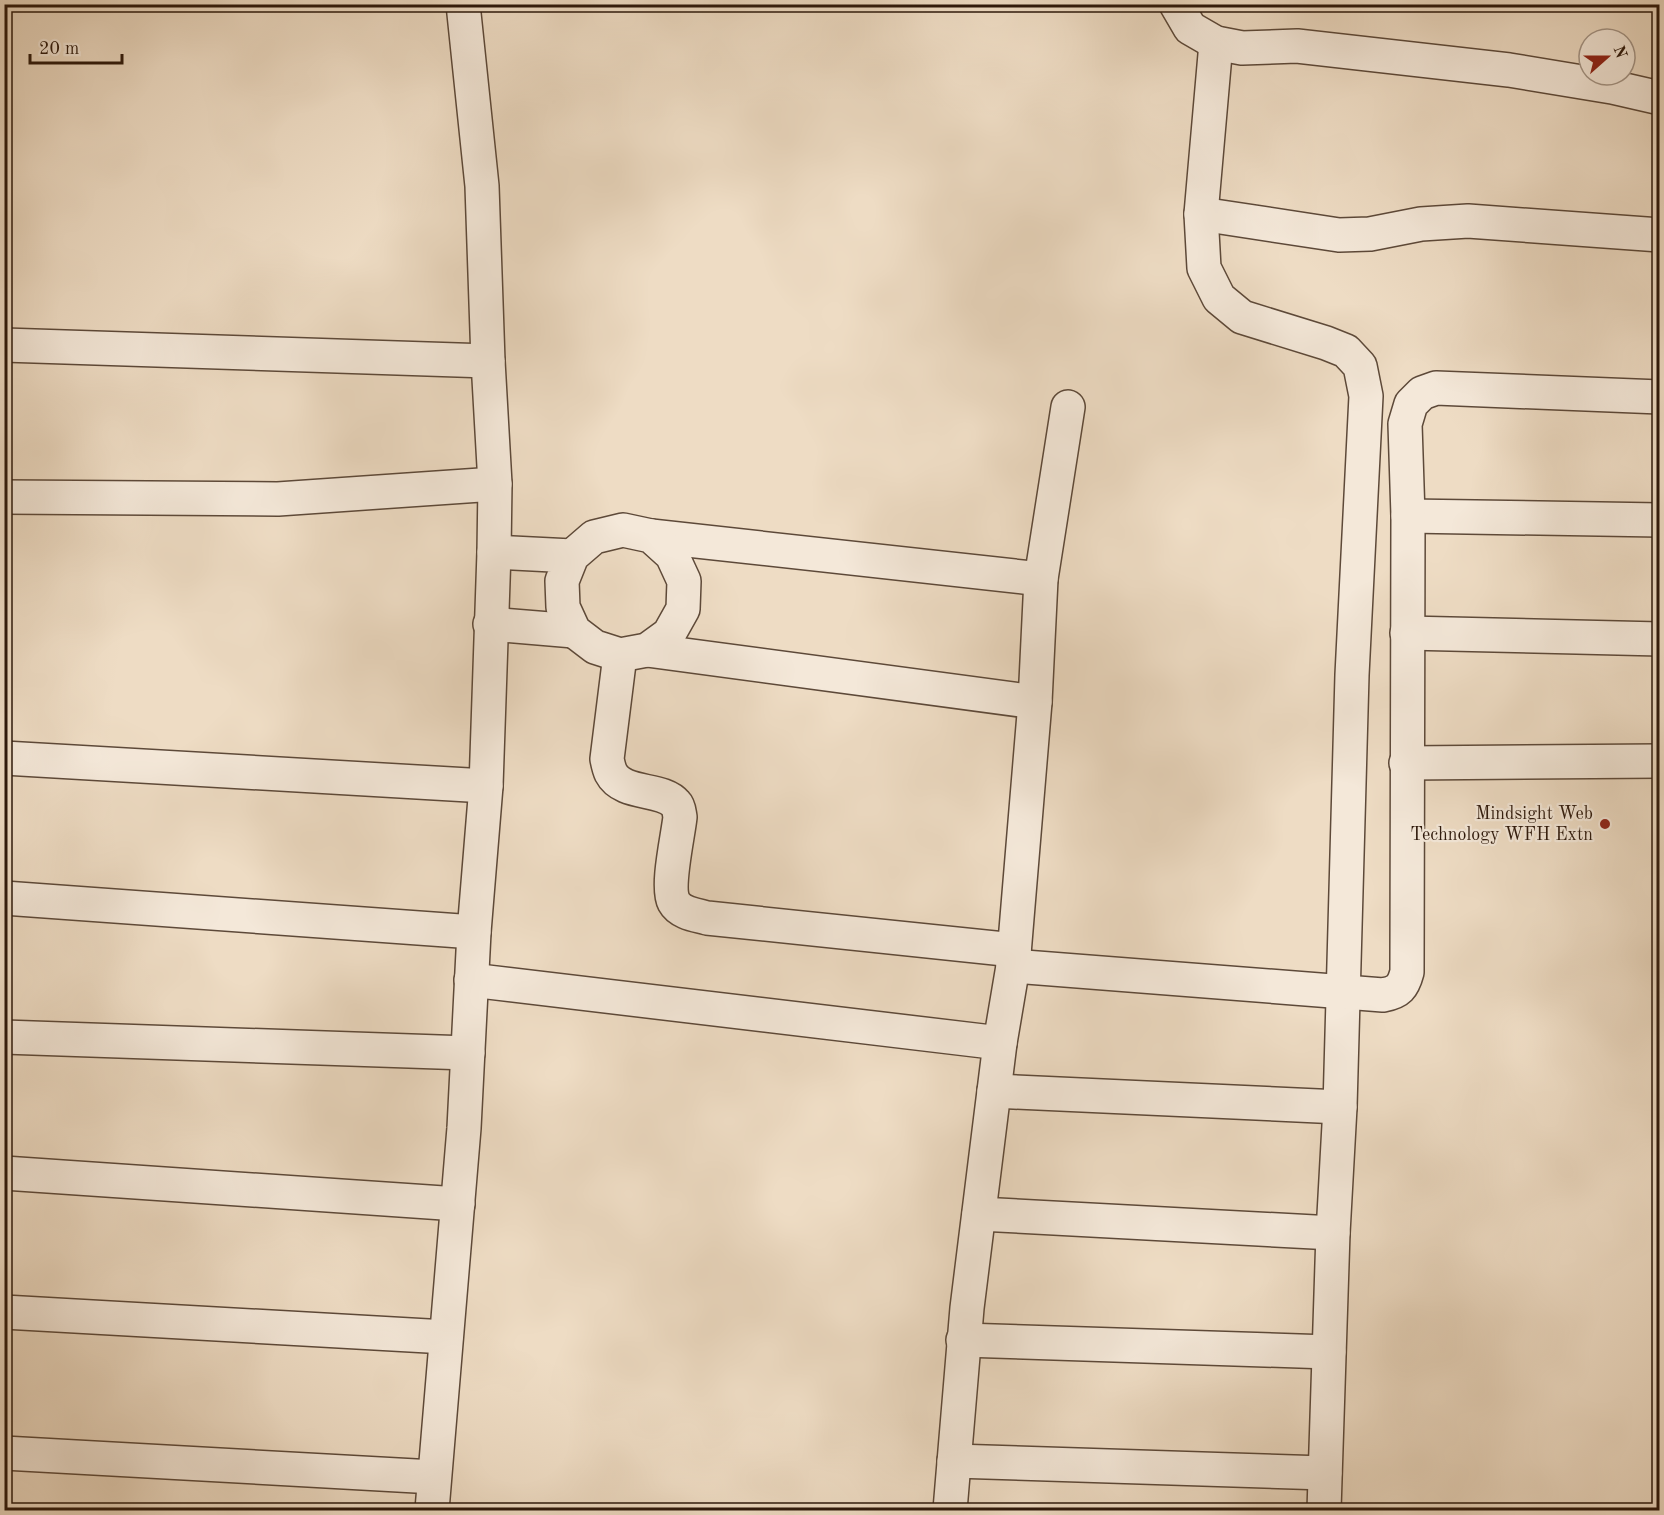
<svg xmlns="http://www.w3.org/2000/svg" width="1664" height="1515" font-family="'Old Standard TT',serif">
	<rect width="100%" height="100%" fill="#eedcc4"/>
	<filter id="stains"><feTurbulence type="fractalNoise" baseFrequency=".00333" numOctaves="4"/><feColorMatrix values="0 0 0 0 .2 0 0 0 0 .09 0 0 0 0 .02 0 0 0 .5 -.17"/></filter>
	<radialGradient id="worn" r=".72"><stop offset=".6" stop-color="#630" stop-opacity="0"/><stop offset="1" stop-color="#630" stop-opacity=".3"/></radialGradient>
	<g fill="none" stroke-linecap="round" stroke-linejoin="round">
		<defs>
			<g id="minor">
				<polyline points="1176,4 1190,28 1216,43 1242,48 1297,46 1509,70 1612,87 1660,98"/>
				<polyline points="1216,43 1201,214 1204,268 1219,298 1242,317 1326,343 1346,351 1360,366 1366,396 1352,675 1340,1107 1333,1233 1324,1510"/>
				<polyline points="1201,214 1339,235 1370,234 1421,224 1468,221 1660,235"/>
				<polyline points="4,345 488,361"/>
				<polyline points="4,497 278,499 495,484"/>
				<polyline points="1408,516 1660,520"/>
				<polyline points="651,536 1041,579"/>
				<polyline points="494,552 572,556 594,537 623,530 651,536 672,555 684,581 683,609 669,634 647,650 620,655 595,647 574,631 563,607 562,581 572,556"/>
				<polyline points="490,624 574,631"/>
				<polyline points="1407,633 1660,639"/>
				<polyline points="647,650 1035,702"/>
				<path d="M620,655L607,759C608,764 609,769 611,773C623,796 662,787 676,804C679,807 679,812 680,817C678,836 666,887 674,902C680,913 696,915 707,918L1014,950"/>
				<polyline points="4,758 486,786"/>
				<polyline points="1406,763 1660,761"/>
				<polyline points="4,898 474,932"/>
				<path d="M1013,966L1383,995C1399,992 1403,987 1407,972L1408,516L1405,424L1411,404L1422,393L1436,388L1660,397"/>
				<polyline points="471,980 1000,1043"/>
				<polyline points="4,1037 468,1053"/>
				<polyline points="994,1091 1340,1107"/>
				<polyline points="4,1173 458,1204"/>
				<polyline points="979,1214 1333,1233"/>
				<polyline points="4,1312 446,1337"/>
				<polyline points="963,1340 1329,1352"/>
				<polyline points="4,1453 434,1477"/>
				<polyline points="954,1461 1325,1473"/>
				<polyline points="432,1510 464,1128 474,932 486,786 494,552 495,484 488,361 482,186 463,4"/>
				<polyline points="950,1510 967,1308 1000,1043 1013,966 1035,702 1041,579 1068,407"/>
			</g>
		</defs>
		<use href="#minor" stroke="#5d4939" stroke-width="36"/>
		<use href="#minor" stroke="#f4e8d9" stroke-width="33"/>
	</g>
	<circle fill="#8f2418" stroke="#f4e8d9" stroke-width="2" cx="1605" cy="824" r="6"/>
	<g text-anchor="middle" dominant-baseline="central" stroke-width="4.5" stroke-linejoin="round" paint-order="stroke">
		<g font-size="18" fill="#2d180b" stroke="#f4e8d9" text-anchor="end">
			<text x="1593" y="814">Mindsight Web<tspan x="1593" dy="21">Technology WFH Extn</tspan></text>
		</g>
	</g>
	<rect width="1664" height="1515" fill="none" stroke="#eedcc4" stroke-width="24"/>
	<rect x="6" y="6" width="1652" height="1503" fill="none" stroke="#2d180b" stroke-width="3"/>
	<rect x="12" y="12" width="1640" height="1491" fill="none" stroke="#2d180b" stroke-width="1.5"/>
	<g transform="translate(1607 57) rotate(69)"><circle r="28" fill="#f4e8d9" stroke="#a49587" stroke-width="1.5"/>
	<path d="M0-4.5L10 22L0 15L-10 22Z" fill="#8f2418"/>
	<text y="-9" font-size="16" font-weight="bold" text-anchor="middle" fill="#2d180b">N</text>
	</g>
	<path d="M30 54v9h92v-9" fill="none" stroke="#2d180b" stroke-width="3"/>
	<text x="39" y="54" font-size="18" fill="#2d180b" stroke="#f4e8d9" stroke-width="4.5" paint-order="stroke">20 m</text>
	<rect width="100%" height="100%" filter="url(#stains)"/>
	<rect width="100%" height="100%" fill="url(#worn)"/>
</svg>
